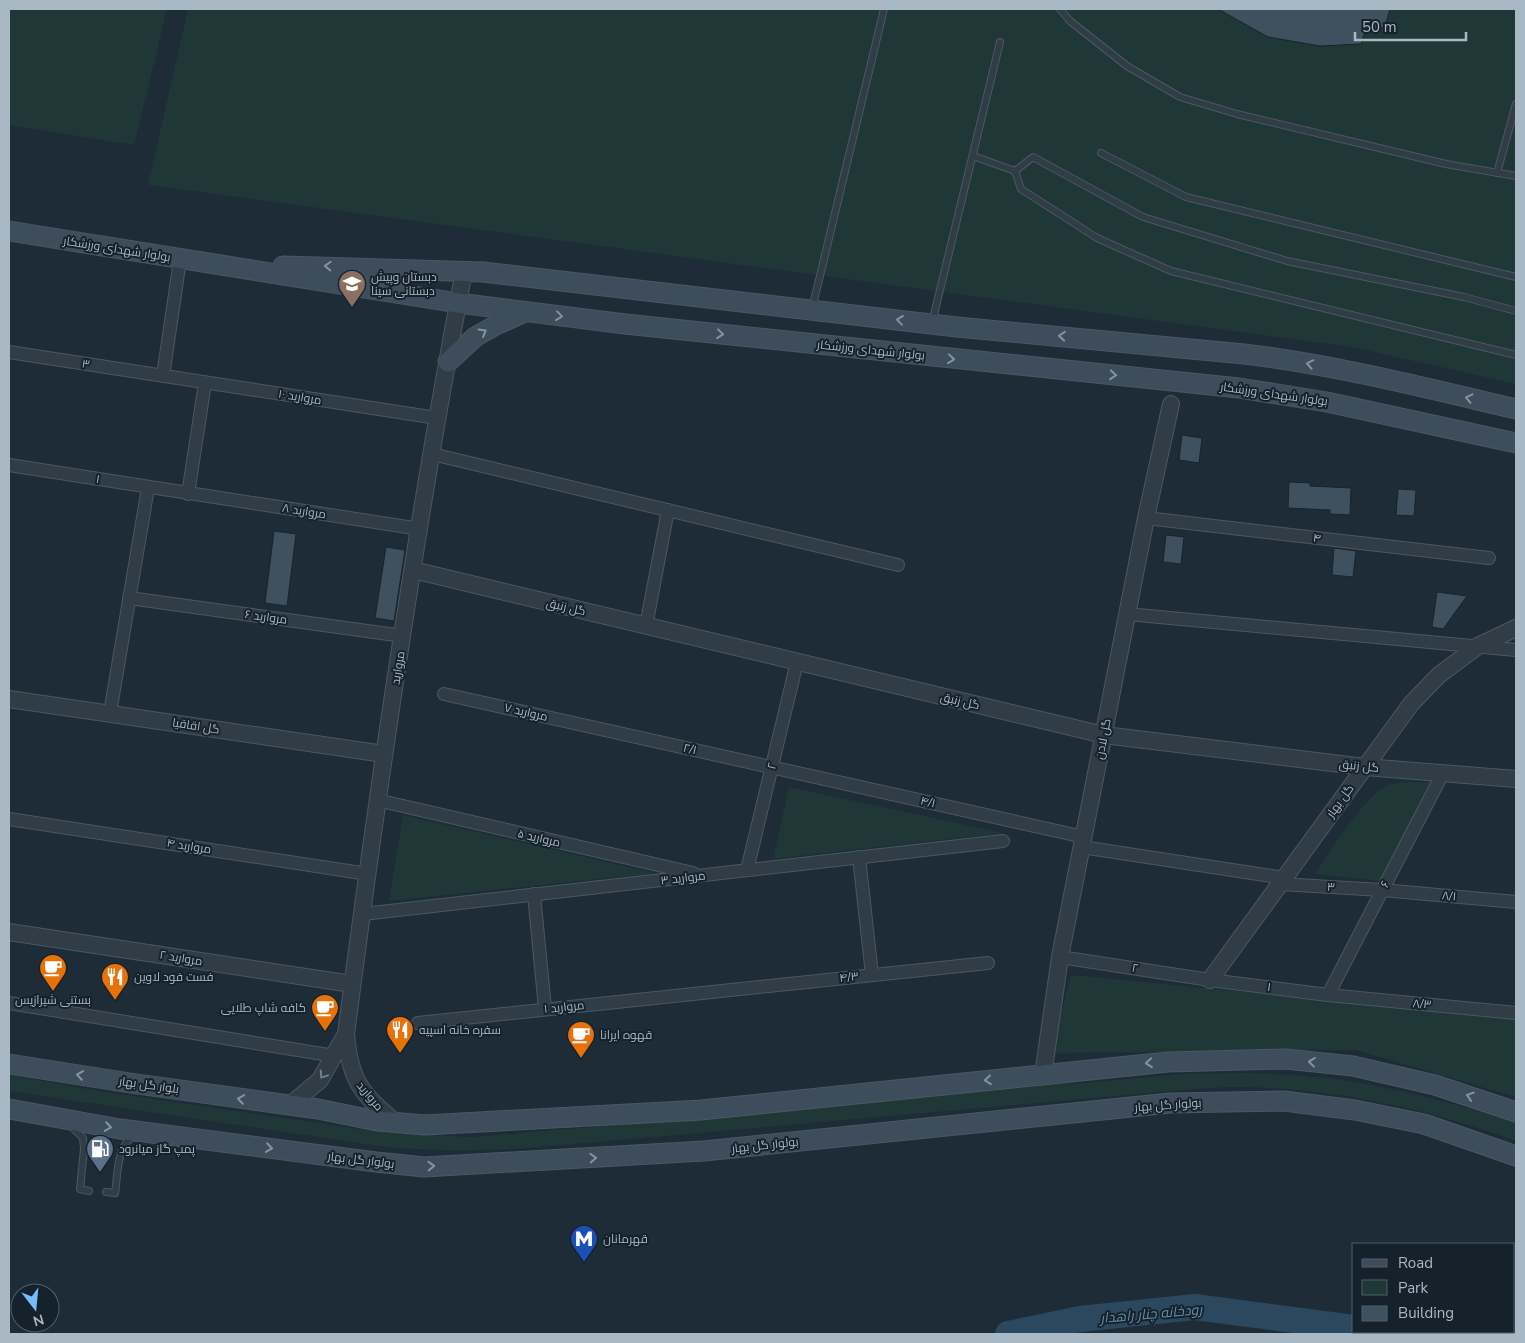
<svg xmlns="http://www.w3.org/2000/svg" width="1525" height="1343" font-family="'Nunito Sans',Cairo,sans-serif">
	<rect width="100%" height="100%" fill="#1d2c37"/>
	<g fill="#1f3837">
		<polygon points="9,9 167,9 134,145 9,125"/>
		<polygon points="188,9 1516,9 1516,384 1352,347 148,185"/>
		<path d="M1434,782L1379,881L1315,874C1329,854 1368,790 1391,784C1404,781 1421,783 1434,782Z"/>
		<polygon points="789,787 1004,833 773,859"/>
		<polygon points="403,815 655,873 389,901"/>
		<polygon points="1071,975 1516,1018 1516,1097 1356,1050 1051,1053"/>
		<path d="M1245,1073C1273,1074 1301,1075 1329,1078C1393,1087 1455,1103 1516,1123V1141C1430,1109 1329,1087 1237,1087C1219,1087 1201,1089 1184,1090L528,1148C480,1151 434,1151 386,1147L9,1091V1075L99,1091L387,1133L471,1137L728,1116L1018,1085L1083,1083L1182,1074Z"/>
	</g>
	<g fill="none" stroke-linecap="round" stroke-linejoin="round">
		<g stroke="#2c485e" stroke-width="26">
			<polyline points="1384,1332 1403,1334"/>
			<polyline points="1008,1334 1080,1319 1195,1307 1354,1328"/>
		</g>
	</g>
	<g fill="#3f515f" stroke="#18242d">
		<polygon points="1218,9 1390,9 1385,27 1364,34 1361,44 1320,46 1268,37"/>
		<polygon points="1182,435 1202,438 1199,463 1179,460"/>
		<polygon points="1289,482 1310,483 1310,486 1351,488 1350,515 1330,514 1330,510 1288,508"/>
		<polygon points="1398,489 1416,490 1414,516 1396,515"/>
		<polygon points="274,531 296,534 287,606 265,603"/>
		<polygon points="1166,535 1184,537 1181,564 1163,562"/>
		<polygon points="386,547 405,550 394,621 375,618"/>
		<polygon points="1334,548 1356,551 1353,577 1332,575"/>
		<polygon points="1437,592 1467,596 1443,629 1432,627"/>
	</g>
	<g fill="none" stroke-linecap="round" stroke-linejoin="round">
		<defs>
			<g id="service">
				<polyline points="1060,9 1070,21 1127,66 1180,97 1237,114 1446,164 1516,176"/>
				<polyline points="1101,153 1186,197 1516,277"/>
				<polyline points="973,156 1015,171 1021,189 1097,238 1171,271 1516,355"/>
				<polyline points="1015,171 1033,157 1143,217 1287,261 1464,297 1516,311"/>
				<polyline points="1497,173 1516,104"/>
				<polyline points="812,309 884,9"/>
				<polyline points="932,323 1000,42"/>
				<polyline points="71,1126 83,1138 84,1149 80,1189 89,1191"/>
				<path d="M106,1192L115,1193C118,1175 116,1145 135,1135"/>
			</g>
			<g id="minor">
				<polyline points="9,352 437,418"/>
				<polyline points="163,376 180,260"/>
				<polyline points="432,454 898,565"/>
				<polyline points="9,465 420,529"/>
				<polyline points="188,494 205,383"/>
				<polyline points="1146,518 1489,558"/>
				<polyline points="129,598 403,636"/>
				<polyline points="1127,614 1516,650"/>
				<polyline points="646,626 668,510"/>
				<polyline points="444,694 1084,837"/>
				<polyline points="110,713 148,488"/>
				<polyline points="377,800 693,873"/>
				<polyline points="9,819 368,874"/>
				<polyline points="1082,847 1284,878"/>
				<polyline points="859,857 872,975"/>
				<polyline points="747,870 797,662"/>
				<polyline points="1280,884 1382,890 1516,902"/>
				<polyline points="534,894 545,1009"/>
				<polyline points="363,914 1003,841"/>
				<polyline points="1060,957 1210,980 1328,995 1516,1013"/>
				<polyline points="1328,995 1443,773"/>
				<polyline points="9,1003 335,1056"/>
				<polyline points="418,1023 988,963"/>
			</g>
			<g id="tertiary">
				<polyline points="413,570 1104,735 1365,767 1516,779"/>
				<polyline points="9,699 384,754"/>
				<polyline points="9,932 352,984"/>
				<polyline points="1210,980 1411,704 1439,675 1478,646 1516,628"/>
				<polyline points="1043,1075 1060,957 1146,518 1171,404"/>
				<polyline points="289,1106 320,1080 346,1034"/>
				<path d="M396,1123C361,1093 350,1081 346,1034C379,779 416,524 464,271"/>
			</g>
			<g id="secondary">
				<polyline points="9,231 458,303 625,324 1239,388 1327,402 1516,443"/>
				<path d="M283,266L483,272L957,327L1244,354C1336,365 1426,388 1516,409"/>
				<polyline points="448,362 475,337 496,325 525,312"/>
				<polyline points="9,1064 130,1083 318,1109 377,1121 425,1125 701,1110 1168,1062 1286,1059 1353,1066 1435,1085 1516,1112"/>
				<polyline points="9,1109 120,1129 376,1162 424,1167 704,1151 1170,1103 1284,1101 1355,1110 1424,1124 1516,1156"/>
			</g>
		</defs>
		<use href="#service" stroke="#4b5862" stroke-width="8"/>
		<use href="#minor" stroke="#4b5862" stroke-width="14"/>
		<use href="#tertiary" stroke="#4b5862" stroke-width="18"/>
		<use href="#secondary" stroke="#4b5862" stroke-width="21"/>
		<use href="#service" stroke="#303d47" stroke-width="6"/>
		<use href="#minor" stroke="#303d47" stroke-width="12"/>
		<use href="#tertiary" stroke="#303d47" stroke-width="16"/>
		<use href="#secondary" stroke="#3e4d5b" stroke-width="19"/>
	</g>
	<defs><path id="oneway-chevron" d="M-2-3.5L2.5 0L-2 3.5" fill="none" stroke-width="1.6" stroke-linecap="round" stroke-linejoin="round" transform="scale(1.25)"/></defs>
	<g stroke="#8493a0">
		<use href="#oneway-chevron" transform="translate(328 266) rotate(-178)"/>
		<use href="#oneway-chevron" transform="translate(559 316) rotate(7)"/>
		<use href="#oneway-chevron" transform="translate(900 320) rotate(-173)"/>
		<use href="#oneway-chevron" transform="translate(483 332) rotate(-30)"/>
		<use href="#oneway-chevron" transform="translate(720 334) rotate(6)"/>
		<use href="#oneway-chevron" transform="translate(1062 336) rotate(-175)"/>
		<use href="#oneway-chevron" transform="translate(951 359) rotate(6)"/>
		<use href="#oneway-chevron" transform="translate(1310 364) rotate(-169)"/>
		<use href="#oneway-chevron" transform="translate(1113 375) rotate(5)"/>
		<use href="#oneway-chevron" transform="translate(1469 398) rotate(-167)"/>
		<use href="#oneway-chevron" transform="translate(1312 1062) rotate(-174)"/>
		<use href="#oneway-chevron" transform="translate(1149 1063) rotate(174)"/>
		<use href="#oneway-chevron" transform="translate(80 1075) rotate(-171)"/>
		<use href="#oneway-chevron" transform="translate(988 1080) rotate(174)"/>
		<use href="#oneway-chevron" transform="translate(1470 1096) rotate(-162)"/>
		<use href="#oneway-chevron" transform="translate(241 1099) rotate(-171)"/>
		<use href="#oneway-chevron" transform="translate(108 1127) rotate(9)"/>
		<use href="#oneway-chevron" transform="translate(269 1148) rotate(8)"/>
		<use href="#oneway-chevron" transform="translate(593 1158) rotate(-3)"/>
		<use href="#oneway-chevron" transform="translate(431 1166) rotate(-2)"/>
	</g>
	<use stroke="#73818c" href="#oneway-chevron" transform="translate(323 1075) rotate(124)"/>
	<defs>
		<symbol id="school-pin" viewBox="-11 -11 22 30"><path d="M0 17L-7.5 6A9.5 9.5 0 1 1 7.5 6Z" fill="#8d6e63" stroke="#16222b"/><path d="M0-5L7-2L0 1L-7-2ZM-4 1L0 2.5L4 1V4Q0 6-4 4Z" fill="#fff"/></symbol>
		<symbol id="cafe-pin" viewBox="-11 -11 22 30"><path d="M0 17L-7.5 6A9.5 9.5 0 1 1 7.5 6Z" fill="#e8710a" stroke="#16222b"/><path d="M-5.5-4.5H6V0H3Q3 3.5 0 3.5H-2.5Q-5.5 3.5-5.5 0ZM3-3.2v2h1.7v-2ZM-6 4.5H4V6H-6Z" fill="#fff"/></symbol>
		<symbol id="restaurant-pin" viewBox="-11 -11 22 30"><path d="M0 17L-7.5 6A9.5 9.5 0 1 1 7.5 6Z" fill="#e8710a" stroke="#16222b"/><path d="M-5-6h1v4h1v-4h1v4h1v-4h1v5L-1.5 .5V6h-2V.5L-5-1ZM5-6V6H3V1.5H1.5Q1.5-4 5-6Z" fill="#fff"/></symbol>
		<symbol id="fuel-pin" viewBox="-11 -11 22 30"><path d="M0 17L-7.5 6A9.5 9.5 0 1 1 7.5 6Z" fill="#5c6f8a" stroke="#16222b"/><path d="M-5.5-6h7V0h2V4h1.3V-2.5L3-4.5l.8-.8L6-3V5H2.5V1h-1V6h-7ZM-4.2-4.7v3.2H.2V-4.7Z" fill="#fff"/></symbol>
		<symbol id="metro-pin" viewBox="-11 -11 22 30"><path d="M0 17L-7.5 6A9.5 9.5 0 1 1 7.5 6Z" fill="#1a4fb4" stroke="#16222b"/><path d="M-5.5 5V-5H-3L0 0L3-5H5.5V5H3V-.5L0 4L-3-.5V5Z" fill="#fff"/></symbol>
	</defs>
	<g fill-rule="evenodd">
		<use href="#school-pin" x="336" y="268" width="32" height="43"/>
		<use href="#cafe-pin" x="37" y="952" width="32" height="43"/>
		<use href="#restaurant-pin" x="99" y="961" width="32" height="43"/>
		<use href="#cafe-pin" x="309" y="992" width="32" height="43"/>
		<use href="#restaurant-pin" x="384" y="1014" width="32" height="43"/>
		<use href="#cafe-pin" x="565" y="1019" width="32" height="43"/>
		<use href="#fuel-pin" x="84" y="1133" width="32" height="43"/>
		<use href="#metro-pin" x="568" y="1223" width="32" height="43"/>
	</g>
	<g text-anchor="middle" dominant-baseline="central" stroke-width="4" stroke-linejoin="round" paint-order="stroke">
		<g font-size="12" fill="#a9b8c5" stroke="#16222b">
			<text transform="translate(117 249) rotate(9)">بولوار شهدای ورزشکار</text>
			<text transform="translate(871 350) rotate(6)">بولوار شهدای ورزشکار</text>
			<text transform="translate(86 364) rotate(9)">۳</text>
			<text transform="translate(1274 394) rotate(8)">بولوار شهدای ورزشکار</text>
			<text transform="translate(300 397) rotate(9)">مروارید ۱۰</text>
			<text transform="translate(98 479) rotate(9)">۱</text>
			<text transform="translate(304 511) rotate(9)">مروارید ۸</text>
			<text transform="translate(1317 538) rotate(7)">۴</text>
			<text transform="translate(566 607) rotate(13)">گل زنبق</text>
			<text transform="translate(266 617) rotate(8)">مروارید ۶</text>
			<text transform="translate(398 668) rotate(-81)">مروارید</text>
			<text transform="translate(960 701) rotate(13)">گل زنبق</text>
			<text transform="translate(526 712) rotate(13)">مروارید ۷</text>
			<text transform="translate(196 726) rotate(9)">گل اقاقیا</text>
			<text transform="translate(1103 739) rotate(-79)">گل لادن</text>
			<text transform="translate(690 749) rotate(13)">۲/۱</text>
			<text transform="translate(772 766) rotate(-76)">۲</text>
			<text transform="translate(1359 766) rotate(6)">گل زنبق</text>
			<text transform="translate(1340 801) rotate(-54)">گل بهار</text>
			<text transform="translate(928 802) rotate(13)">۴/۱</text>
			<text transform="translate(539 838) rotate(13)">مروارید ۵</text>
			<text transform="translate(189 846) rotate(9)">مروارید ۴</text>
			<text transform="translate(683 878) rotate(-7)">مروارید ۳</text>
			<text transform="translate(1385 884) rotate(-63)">۶</text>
			<text transform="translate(1331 887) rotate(3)">۳</text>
			<text transform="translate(1449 896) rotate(5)">۸/۱</text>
			<text transform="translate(181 958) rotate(9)">مروارید ۲</text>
			<text transform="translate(1135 968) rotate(9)">۲</text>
			<text transform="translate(849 977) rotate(-6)">۴/۳</text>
			<text transform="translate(1269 987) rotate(7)">۱</text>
			<text transform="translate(1422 1004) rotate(5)">۸/۳</text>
			<text transform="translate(564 1007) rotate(-6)">مروارید ۱</text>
			<text transform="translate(149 1085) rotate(8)">بلوار گل بهار</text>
			<text transform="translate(370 1096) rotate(50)">مروارید</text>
			<text transform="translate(1168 1105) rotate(-4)">بولوار گل بهار</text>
			<text transform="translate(765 1145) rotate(-6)">بولوار گل بهار</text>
			<text transform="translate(361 1160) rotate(7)">بولوار گل بهار</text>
		</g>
		<g font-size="12" fill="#a9b8c5" stroke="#16222b" text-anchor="start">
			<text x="371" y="277">دبستان وپیش<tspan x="371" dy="14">دبستانی سینا</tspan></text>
			<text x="134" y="977">فست فود لاوین</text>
			<text x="53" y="1000" text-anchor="middle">بستنی شیرازیس</text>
			<text x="306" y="1008" text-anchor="end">کافه شاپ طلایی</text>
			<text x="419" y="1030">سفره خانه اسپیه</text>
			<text x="600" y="1035">قهوه ایرانا</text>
			<text x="119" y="1149">پمپ گاز میانرود</text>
			<text x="603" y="1239">قهرمانان</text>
		</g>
		<g font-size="14" font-style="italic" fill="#668fac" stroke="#16222b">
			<text transform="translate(1151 1314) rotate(-5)">رودخانه چنار راهدار</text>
		</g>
	</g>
	<rect width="1525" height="1343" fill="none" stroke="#a9b8c5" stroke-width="20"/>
	<rect x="1352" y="1243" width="162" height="90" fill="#16222b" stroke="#515e69"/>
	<rect x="1362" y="1259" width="25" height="8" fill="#3e4d5b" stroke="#515e69"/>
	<text x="1398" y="1268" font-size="15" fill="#a9b8c5">Road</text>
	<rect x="1362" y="1280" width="25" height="15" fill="#1f3837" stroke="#515e69"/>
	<text x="1398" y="1293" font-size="15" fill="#a9b8c5">Park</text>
	<rect x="1362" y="1306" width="25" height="15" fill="#3f515f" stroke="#515e69"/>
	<text x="1398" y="1318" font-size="15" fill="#a9b8c5">Building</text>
	<g transform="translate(35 1308) rotate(164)"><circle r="24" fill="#16222b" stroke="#515e69"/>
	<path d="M0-4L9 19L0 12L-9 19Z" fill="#74beff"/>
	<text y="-8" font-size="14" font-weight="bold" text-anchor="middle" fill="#a9b8c5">N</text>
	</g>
	<path d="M1355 32v8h111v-8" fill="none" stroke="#a9b8c5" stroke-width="2.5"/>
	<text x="1362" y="32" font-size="15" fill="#a9b8c5" stroke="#16222b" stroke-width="4" paint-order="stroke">50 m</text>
</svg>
